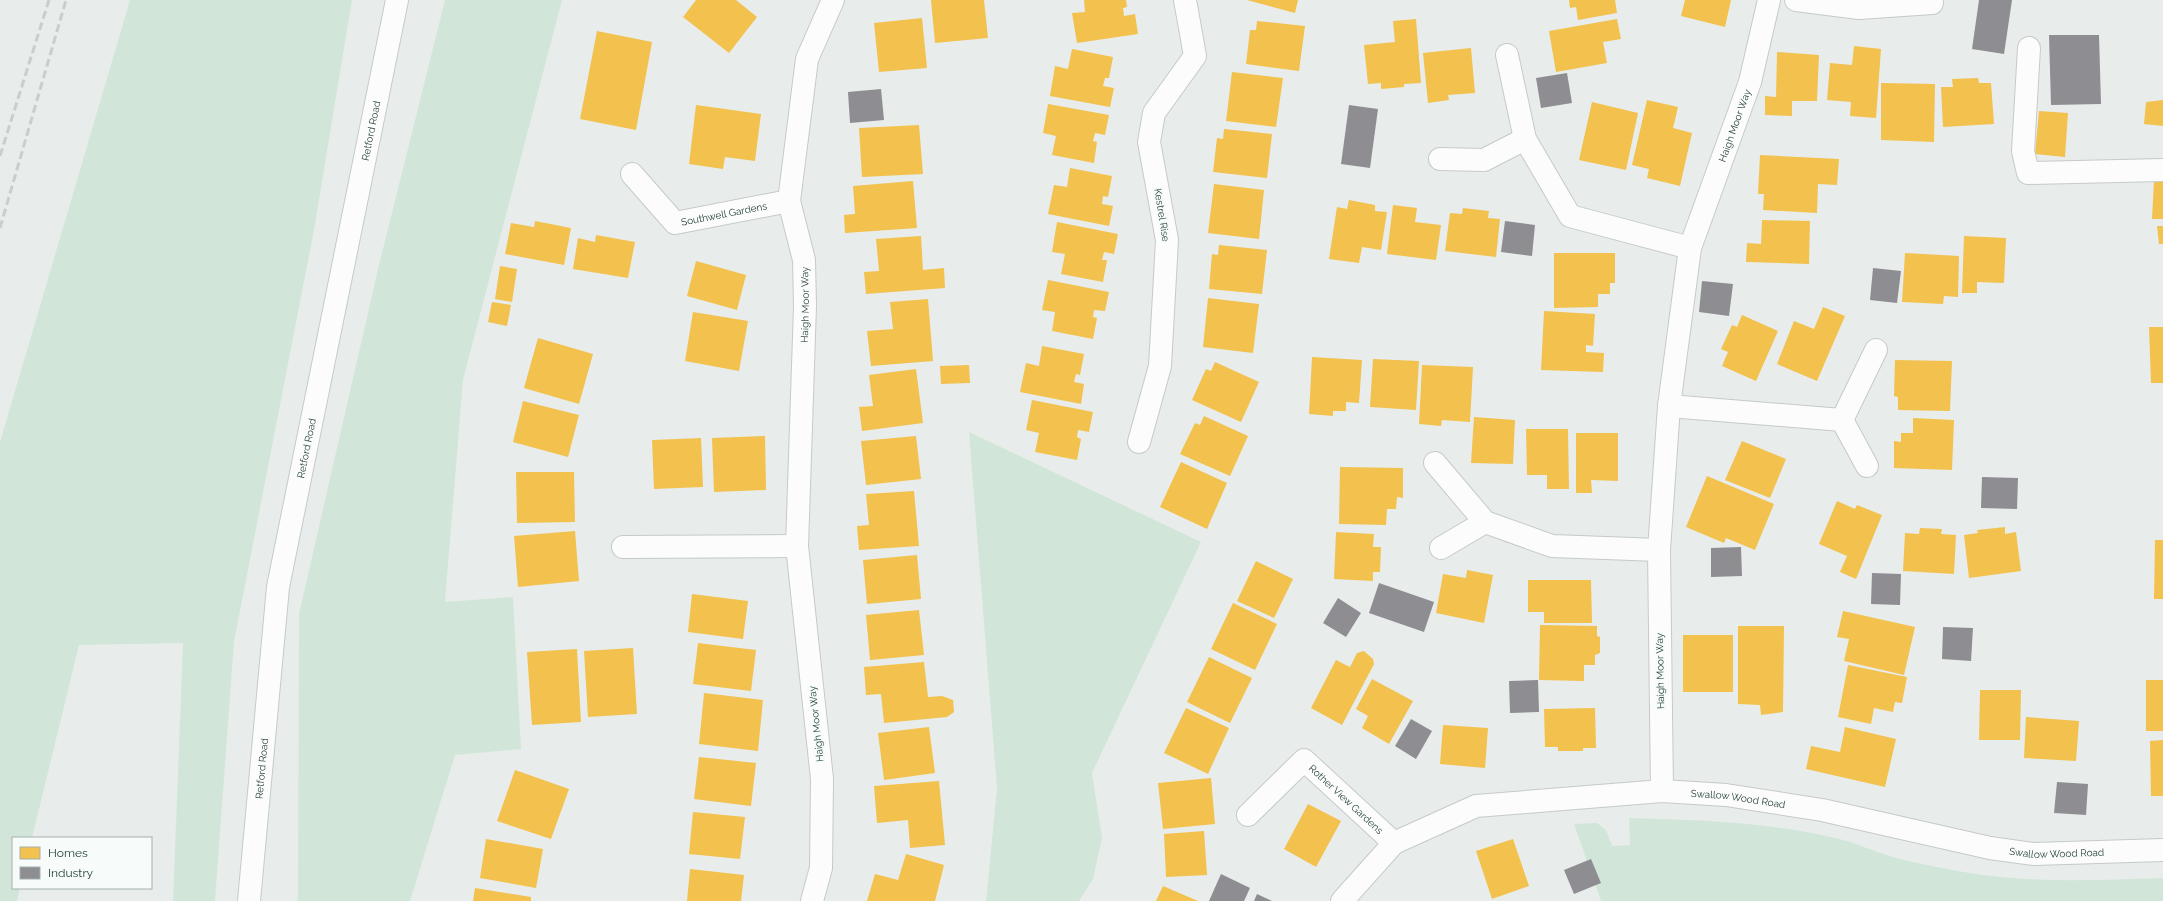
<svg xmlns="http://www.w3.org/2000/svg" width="2163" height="901" font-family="Raleway,sans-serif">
	<rect width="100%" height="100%" fill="#e8edeb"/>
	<g fill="#d1e6d8">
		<polygon points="130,0 352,0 314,230 234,642 215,901 173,901 183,643 79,645 32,838 13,838 13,888 20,888 17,901 0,901 0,442"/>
		<polygon points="445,0 562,0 463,380 445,602 513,597 521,749 455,755 410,901 298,901 299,614 378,269"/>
		<polygon points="969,432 1201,542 1092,773 1102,838 1093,879 1079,901 986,901 997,789"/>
		<path d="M1629,818C1698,820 1771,822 1839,839C1857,843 1875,852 1893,857C1914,863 1937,867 1958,871C2026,884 2094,880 2163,878V901H1601L1574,824L1597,823L1606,830L1612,846L1630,845Z"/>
	</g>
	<g fill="#f2c14e">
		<polygon points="696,0 736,0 757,17 729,53 683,17"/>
		<polygon points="931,0 984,0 988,38 935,43"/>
		<polygon points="1084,0 1126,0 1127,7 1123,8 1124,16 1135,14 1138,34 1077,43 1072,13 1085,12"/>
		<polygon points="1247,0 1298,0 1295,13"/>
		<polygon points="1569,0 1615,0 1617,13 1578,20 1576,7 1570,8"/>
		<polygon points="1685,0 1731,0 1725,27 1681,16"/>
		<polygon points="922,18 927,68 879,72 874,23"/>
		<polygon points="1416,19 1421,83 1404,84 1404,87 1381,89 1381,83 1368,84 1364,45 1395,42 1393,21"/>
		<polygon points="1617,19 1621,39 1603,42 1607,63 1556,72 1549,31"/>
		<polygon points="1257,21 1305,26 1299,71 1246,64 1250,30 1256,30"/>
		<polygon points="597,31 652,42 636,130 580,119"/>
		<polygon points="1854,46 1881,49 1876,118 1850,116 1851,102 1827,100 1830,63 1852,65"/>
		<polygon points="1471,48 1475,93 1448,95 1449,100 1428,103 1423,53"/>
		<polygon points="1072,49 1113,57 1109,78 1105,78 1103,86 1114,88 1110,107 1050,96 1055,66 1068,69"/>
		<polygon points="1777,52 1819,55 1817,101 1792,101 1792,116 1765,115 1765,96 1776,97"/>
		<polygon points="1232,72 1283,78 1276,127 1226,121"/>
		<polygon points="1978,78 1979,83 1991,83 1994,124 1943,127 1941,87 1953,87 1952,79"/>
		<polygon points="1881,83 1935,84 1934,142 1881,140"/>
		<polygon points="1647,100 1678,107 1673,128 1692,133 1680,186 1647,178 1649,169 1632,165"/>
		<polygon points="2163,100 2163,126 2144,124 2146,102"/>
		<polygon points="1592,102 1638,113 1626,170 1579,160"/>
		<polygon points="1048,104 1109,115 1105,135 1095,133 1093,141 1097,142 1094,163 1052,155 1056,136 1043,133"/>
		<polygon points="696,105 761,114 755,161 725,157 723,169 689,164"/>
		<polygon points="2039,111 2068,113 2065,157 2035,154"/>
		<polygon points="919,125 923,174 862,177 859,128"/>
		<polygon points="1224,129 1272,134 1267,178 1213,172 1217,138 1223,139"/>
		<polygon points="1760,155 1839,159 1837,185 1818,184 1817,213 1763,210 1764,194 1758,194"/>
		<polygon points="1070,168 1112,176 1108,197 1103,196 1102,204 1113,206 1109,226 1048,214 1054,185 1067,187"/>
		<polygon points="913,181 917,228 845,233 844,215 855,214 853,186"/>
		<polygon points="2154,181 2163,181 2163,219 2152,219"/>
		<polygon points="1214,184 1264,190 1259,239 1208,233"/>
		<polygon points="1349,200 1375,205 1375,211 1387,212 1381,250 1362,247 1359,263 1329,259 1337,207 1347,209"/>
		<polygon points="1393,205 1417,208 1415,222 1441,225 1436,260 1387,254"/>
		<polygon points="1463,208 1489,211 1488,218 1500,219 1496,257 1445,251 1450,213 1462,214"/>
		<polygon points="1762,220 1810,221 1809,264 1746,262 1747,243 1761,244"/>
		<polygon points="535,221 571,228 564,265 505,254 511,223 534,227"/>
		<polygon points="1057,222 1118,234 1114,254 1104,252 1102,260 1107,260 1103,282 1061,274 1065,254 1052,252"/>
		<polygon points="2157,226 2163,226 2163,244 2159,244"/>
		<polygon points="596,235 635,242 628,278 573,269 578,238 595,242"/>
		<polygon points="921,236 923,270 944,268 945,288 866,294 864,272 879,271 876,239"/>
		<polygon points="1964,236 2006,238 2004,283 1977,282 1977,293 1962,293"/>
		<polygon points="1219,245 1267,250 1262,294 1209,289 1212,254 1218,255"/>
		<polygon points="1554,253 1615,253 1615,283 1610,283 1610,294 1598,294 1598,307 1554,308"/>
		<polygon points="1905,253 1959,256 1958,297 1944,296 1943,304 1902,302"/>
		<polygon points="696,261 746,275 737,310 687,296"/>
		<polygon points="500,266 517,269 512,302 495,299"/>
		<polygon points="1048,280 1109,292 1105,311 1094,310 1093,317 1097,318 1093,339 1052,331 1055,312 1042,310"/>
		<polygon points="1208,298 1259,304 1253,353 1203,347"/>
		<polygon points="928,299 933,361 871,366 867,331 893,329 890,302"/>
		<polygon points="492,302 511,305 507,326 488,322"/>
		<polygon points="1823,307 1845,316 1817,381 1777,364 1794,321 1814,329"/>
		<polygon points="1544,311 1595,314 1593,346 1586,345 1586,352 1604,353 1603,372 1541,370"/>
		<polygon points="693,312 748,321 739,371 685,361"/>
		<polygon points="1742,315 1778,331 1756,381 1722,366 1728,352 1721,349 1732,325 1737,327"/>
		<polygon points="2149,327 2163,327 2163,383 2151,383"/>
		<polygon points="538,338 593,354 579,404 524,388"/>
		<polygon points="1042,346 1084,354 1080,375 1076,374 1074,382 1084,384 1081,404 1020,392 1026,363 1039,366"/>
		<polygon points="1312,357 1362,360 1359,403 1346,402 1346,411 1333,411 1333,416 1309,414"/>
		<polygon points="1373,359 1419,361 1416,410 1370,407"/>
		<polygon points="1895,360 1952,361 1950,411 1898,410 1898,397 1894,396"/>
		<polygon points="1215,362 1259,382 1241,422 1192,400 1206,369 1211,371"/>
		<polygon points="969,365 970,383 941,384 940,366"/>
		<polygon points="1422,365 1473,367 1470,422 1442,420 1441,426 1419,424"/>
		<polygon points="916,369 923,423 862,431 859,407 873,406 869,375"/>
		<polygon points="1032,400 1093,412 1089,432 1078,430 1077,437 1081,439 1077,460 1035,452 1039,433 1026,430"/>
		<polygon points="523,401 579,415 568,457 513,442"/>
		<polygon points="1204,416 1248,436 1230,476 1180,454 1195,423 1200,425"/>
		<polygon points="1474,417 1515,420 1513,464 1471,463"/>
		<polygon points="1913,418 1954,420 1952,470 1894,468 1894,441 1901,442 1901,433 1913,433"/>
		<polygon points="1526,429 1568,429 1569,489 1547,489 1547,475 1527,475"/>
		<polygon points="1576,433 1618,433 1618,481 1591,480 1592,493 1576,493"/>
		<polygon points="765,436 766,490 714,492 712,438"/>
		<polygon points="916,436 921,479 866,485 861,441"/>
		<polygon points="701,438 703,487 654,489 652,440"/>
		<polygon points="1742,441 1786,459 1770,498 1725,480"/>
		<polygon points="1181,462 1227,483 1207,529 1160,507"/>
		<polygon points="1340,467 1403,468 1403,498 1397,497 1396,509 1387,509 1386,525 1339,524"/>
		<polygon points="516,472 574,472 575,522 517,523"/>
		<polygon points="1707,476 1774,504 1755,550 1726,538 1724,543 1686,527"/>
		<polygon points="914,491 919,546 859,550 857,526 869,525 866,494"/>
		<polygon points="1837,501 1855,509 1857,505 1882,515 1856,579 1840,572 1847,556 1819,544"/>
		<polygon points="2005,527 2005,534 2016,532 2021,571 1969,578 1964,535 1978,533 1977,530"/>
		<polygon points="1920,528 1942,529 1941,534 1956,535 1954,574 1903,571 1905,533 1919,534"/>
		<polygon points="575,531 579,581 518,587 514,536"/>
		<polygon points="1336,532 1374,534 1373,547 1381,547 1380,572 1373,572 1373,581 1334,579"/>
		<polygon points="2155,540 2163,540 2163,599 2154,599"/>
		<polygon points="917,555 921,599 867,604 863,560"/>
		<polygon points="1256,561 1293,579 1274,618 1237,601"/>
		<polygon points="1467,570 1493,575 1484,623 1436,613 1443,574 1466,578"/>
		<polygon points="1528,580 1591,580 1592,623 1544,623 1544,612 1528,612"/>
		<polygon points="692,594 748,601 743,639 688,632"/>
		<polygon points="1233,603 1277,624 1255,670 1211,649"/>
		<polygon points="919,610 924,655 870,660 866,615"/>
		<polygon points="1843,611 1915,627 1904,675 1844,661 1849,639 1837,637"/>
		<polygon points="1540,625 1597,626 1597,636 1600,637 1600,653 1595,655 1595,665 1584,665 1584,681 1539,680"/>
		<polygon points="1738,626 1784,626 1783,712 1761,715 1760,705 1738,704"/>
		<rect x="1683" y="635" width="50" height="57"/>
		<polygon points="698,643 756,650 751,691 693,684"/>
		<polygon points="633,648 637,714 588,717 584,651"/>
		<polygon points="577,649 581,722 532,725 527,652"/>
		<polygon points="1364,651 1373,659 1374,664 1342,725 1311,708 1336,660 1350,667 1357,653"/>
		<polygon points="1209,657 1252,678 1230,723 1187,702"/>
		<polygon points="924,662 928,697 942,696 953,700 954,712 947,717 884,723 881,694 866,695 864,667"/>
		<polygon points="1848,665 1907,677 1902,703 1895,702 1893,712 1874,708 1871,724 1838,717"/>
		<polygon points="1372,679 1413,701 1389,744 1362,728 1368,716 1356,709"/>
		<rect x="2146" y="680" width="17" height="51"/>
		<polygon points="1980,690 2021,690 2020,740 1979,740"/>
		<polygon points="704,693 763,700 758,751 699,744"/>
		<polygon points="1186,708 1229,728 1208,774 1164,753"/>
		<polygon points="1595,708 1596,748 1583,748 1583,751 1558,751 1558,747 1545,747 1544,709"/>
		<polygon points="2026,717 2079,721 2076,761 2024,758"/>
		<polygon points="1443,725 1488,728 1485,768 1440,764"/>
		<polygon points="929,727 935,773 884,780 878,733"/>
		<polygon points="1845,727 1896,739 1885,787 1806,769 1811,746 1840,752"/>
		<polygon points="2163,740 2163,796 2151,796 2150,741"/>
		<polygon points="699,757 756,763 751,806 694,799"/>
		<polygon points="515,770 569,789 551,839 497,821"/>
		<polygon points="1211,778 1215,824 1163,829 1158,783"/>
		<polygon points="939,781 945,845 910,848 908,820 877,823 874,786"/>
		<polygon points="1308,804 1341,821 1316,867 1284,849"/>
		<polygon points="693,812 745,817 740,859 689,854"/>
		<polygon points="1204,831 1207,875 1166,877 1164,834"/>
		<polygon points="486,839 543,849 536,888 480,878"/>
		<polygon points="1513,839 1529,886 1492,899 1476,851"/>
		<polygon points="906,854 944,865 935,901 867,901 875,874 898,880"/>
		<polygon points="690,869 744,875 741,901 687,901"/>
		<polygon points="1163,886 1198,901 1156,901"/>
		<polygon points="475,888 531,897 531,901 473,901"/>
	</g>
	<g fill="#8d8d92">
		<polygon points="1979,0 2012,0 2004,54 1972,49"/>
		<polygon points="2049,35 2099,35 2101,104 2051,105"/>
		<polygon points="1567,73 1572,103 1541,108 1536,78"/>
		<polygon points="881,89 884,120 850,123 848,92"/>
		<polygon points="1349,105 1378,109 1370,168 1341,164"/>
		<polygon points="1505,221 1535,225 1532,256 1501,252"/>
		<polygon points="1873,268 1901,271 1897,303 1870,300"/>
		<polygon points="1702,281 1733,284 1729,316 1699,312"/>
		<polygon points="1982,477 2018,478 2017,509 1981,508"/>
		<polygon points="1741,547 1742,576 1711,577 1711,548"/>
		<polygon points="1872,573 1901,574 1900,605 1871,604"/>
		<polygon points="1379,583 1434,602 1424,632 1369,613"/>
		<polygon points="1338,598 1361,613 1346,637 1323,623"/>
		<polygon points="1943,627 1973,628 1971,661 1942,659"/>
		<polygon points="1538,680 1539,712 1510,713 1509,681"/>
		<polygon points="1411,719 1432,731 1416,759 1395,746"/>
		<polygon points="2057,782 2088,784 2086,815 2054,813"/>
		<polygon points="1591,859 1601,883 1574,894 1564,870"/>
		<polygon points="1221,874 1250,888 1244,901 1209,901"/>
		<polygon points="1257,894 1272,901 1254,901"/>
	</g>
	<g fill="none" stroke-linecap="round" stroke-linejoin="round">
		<defs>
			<polyline id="service" points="2029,48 2023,151 2028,173 2163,170"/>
			<g id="minor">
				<polyline points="1796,0 1859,8 1932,3"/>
				<polyline points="1507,55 1525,139 1570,216 1690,248"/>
				<polyline points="1440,159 1484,160 1525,139"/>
				<path id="s1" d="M632,174L675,223L789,201"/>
				<polyline points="1669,406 1842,420 1876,350"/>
				<polyline points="1842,420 1867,466"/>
				<polyline points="1139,442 1160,366 1167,240 1149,142 1154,113 1195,56 1185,0"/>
				<polyline points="1435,463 1485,522 1552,546 1659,550"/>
				<polyline points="623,547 797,546"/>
				<polyline points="1441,548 1485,522"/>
				<path id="s2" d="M1662,791L1659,550L1669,406L1690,248L1750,82L1769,0"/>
				<path id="s3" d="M1248,815L1304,760L1394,843"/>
				<path id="s4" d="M812,901L821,868L822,779L797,546L805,306L804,260L789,201L807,59L833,0"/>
				<path id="s5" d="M1342,901L1394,843L1476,806L1662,791L1726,795L1822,810L1990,848L2034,854L2163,850"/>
			</g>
			<g id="secondary">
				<path id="s6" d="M249,901L278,587L397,0"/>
			</g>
		</defs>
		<use href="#service" stroke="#c5cac8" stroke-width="24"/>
		<use href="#minor" stroke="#c5cac8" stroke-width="24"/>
		<use href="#secondary" stroke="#c3cbc8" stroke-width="24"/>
		<use href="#service" stroke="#fcfcfc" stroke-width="22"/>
		<use href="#minor" stroke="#fcfcfc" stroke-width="22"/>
		<use href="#secondary" stroke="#fcfcfc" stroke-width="22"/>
		<g stroke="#c9cdcc" stroke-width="3" stroke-dasharray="8 4" stroke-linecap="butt">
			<polyline points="0,156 49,0"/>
			<polyline points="0,228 66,0"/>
		</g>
	</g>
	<g text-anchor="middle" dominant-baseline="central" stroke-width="4" stroke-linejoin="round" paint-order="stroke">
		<g font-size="10" fill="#24423a" stroke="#f7fbf9">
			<text stroke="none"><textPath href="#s2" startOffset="675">Haigh Moor Way</textPath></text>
			<text stroke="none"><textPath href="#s6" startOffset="781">Retford Road</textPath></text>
			<text stroke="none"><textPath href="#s1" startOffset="115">Southwell Gardens</textPath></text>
			<text transform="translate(1162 215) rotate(81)">Kestrel Rise</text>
			<text stroke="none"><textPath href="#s4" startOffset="599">Haigh Moor Way</textPath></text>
			<text stroke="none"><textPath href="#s6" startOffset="457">Retford Road</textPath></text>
			<text transform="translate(1660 671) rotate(-91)">Haigh Moor Way</text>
			<text transform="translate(816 724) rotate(-96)">Haigh Moor Way</text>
			<text stroke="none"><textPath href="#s6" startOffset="133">Retford Road</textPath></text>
			<text stroke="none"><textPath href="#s3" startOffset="136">Rother View Gardens</textPath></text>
			<text stroke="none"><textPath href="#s5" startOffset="431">Swallow Wood Road</textPath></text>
			<text stroke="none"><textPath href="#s5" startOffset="755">Swallow Wood Road</textPath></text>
		</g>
	</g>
	<rect x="12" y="837" width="140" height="52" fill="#f7fbf9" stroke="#a3b1ad"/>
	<rect x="20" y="847" width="20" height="12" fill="#f2c14e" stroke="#a3b1ad"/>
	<text x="48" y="857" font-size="12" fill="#24423a">Homes</text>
	<rect x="20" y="867" width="20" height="12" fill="#8d8d92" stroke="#a3b1ad"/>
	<text x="48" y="877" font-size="12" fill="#24423a">Industry</text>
</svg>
